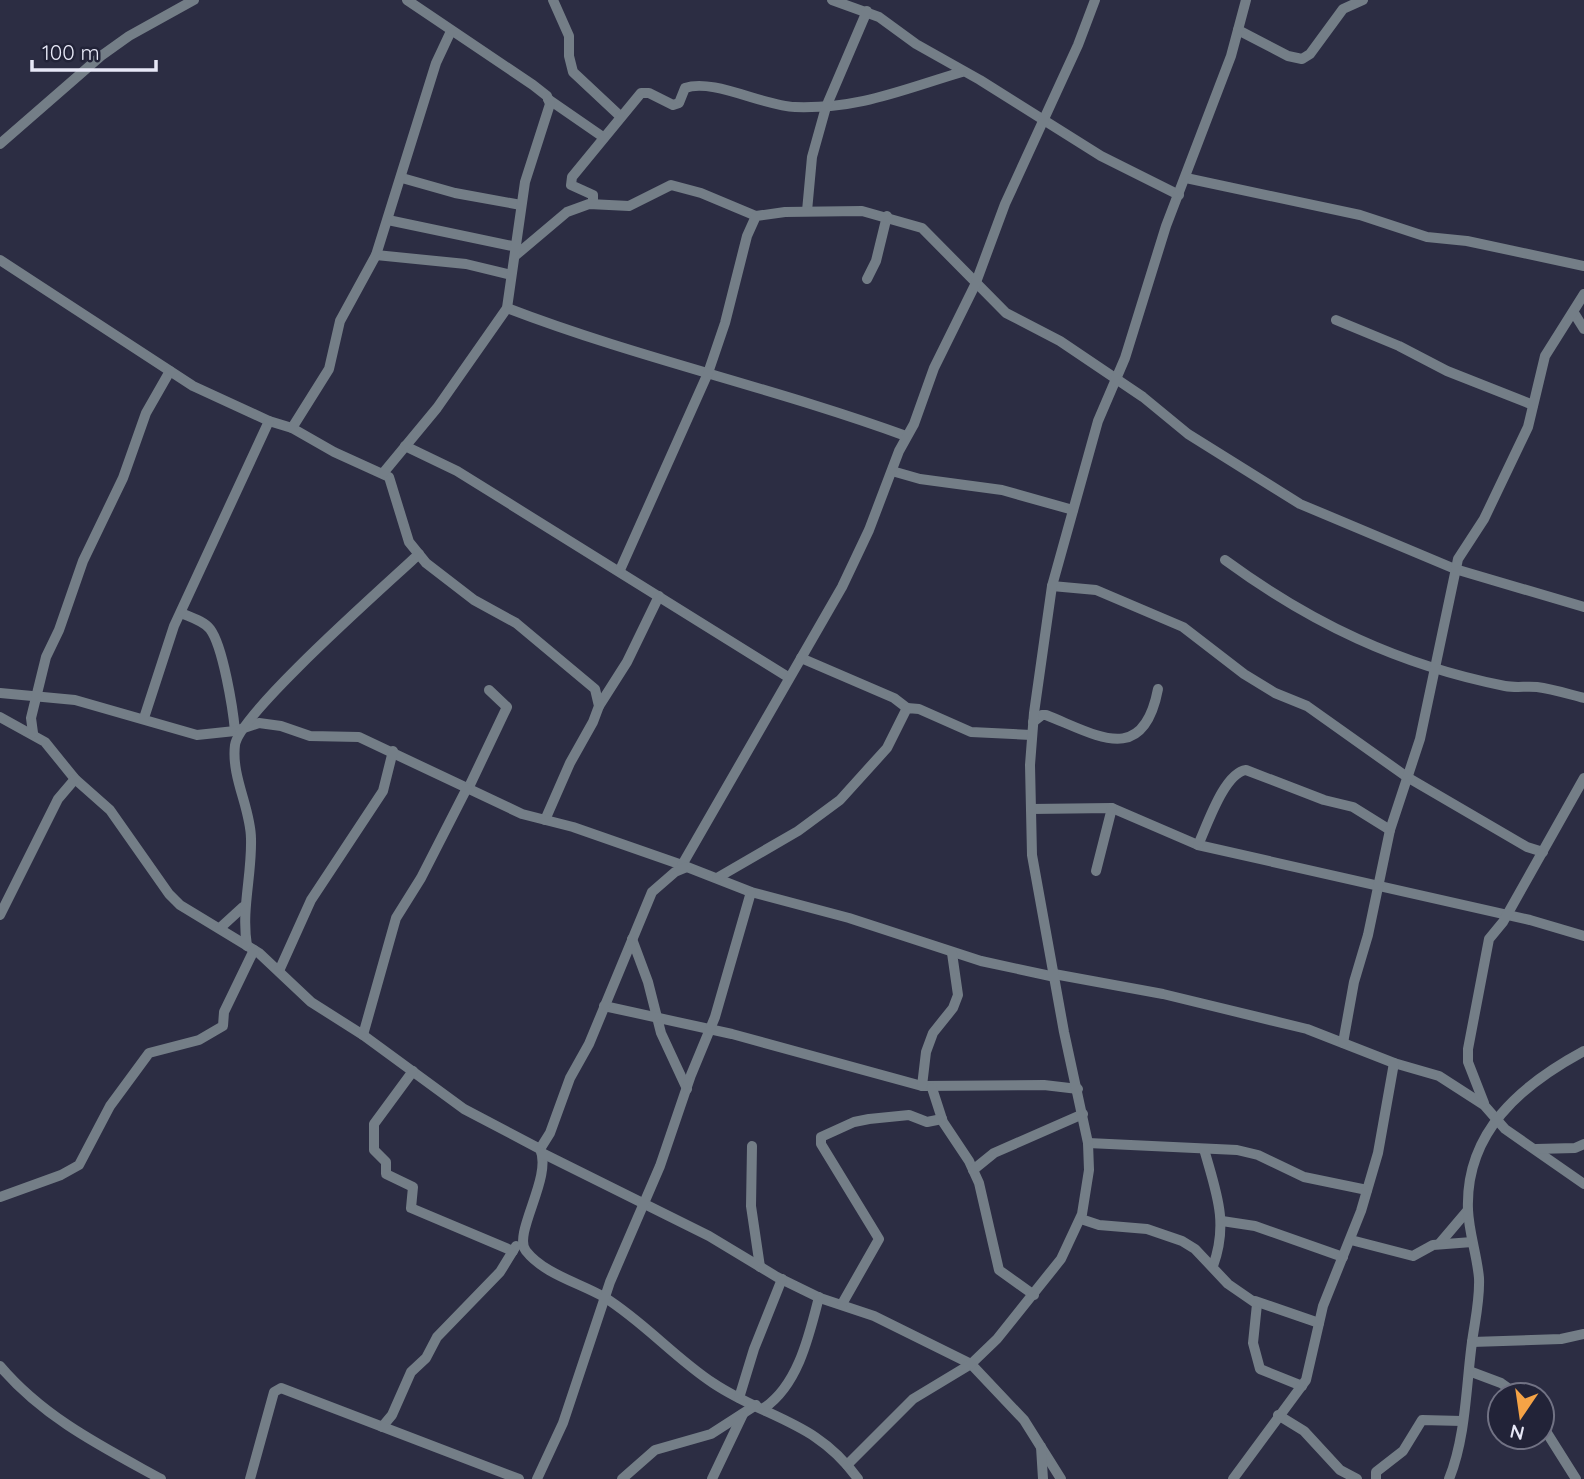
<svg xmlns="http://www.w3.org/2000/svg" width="1584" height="1479" font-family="Quicksand,sans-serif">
	<rect width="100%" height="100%" fill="#2c2d43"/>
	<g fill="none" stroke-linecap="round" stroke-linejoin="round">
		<g stroke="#747e87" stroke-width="10">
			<polyline points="553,0 569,36 569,56 573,72 620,116"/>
			<polyline points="832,0 879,17 916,44 980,80 1101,156 1179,195"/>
			<polyline points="1238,30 1288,56 1302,59 1310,54 1343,9 1363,0"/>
			<polyline points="548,99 603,137"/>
			<polyline points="0,144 101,56 129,36 194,0"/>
			<polyline points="402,178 455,193 521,205"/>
			<polyline points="1186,178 1360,215 1427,237 1467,241 1584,266"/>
			<path d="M593,204V195L571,185L572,177L641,93H649L673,105L679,103L685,88C713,78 763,106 795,107C860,109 901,90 962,72"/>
			<polyline points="807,211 812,157 826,107 867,11"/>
			<polyline points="388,220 517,247"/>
			<polyline points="376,255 466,264 511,275"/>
			<polyline points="516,255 567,212 589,204 629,206 671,185 701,193 756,216"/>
			<polyline points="0,260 193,386 269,421 292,428 334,452 389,477 409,542 426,563 474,600 516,623 595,689 599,706 593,722 570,763 545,820"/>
			<polyline points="867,279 876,261 887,216"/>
			<path d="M507,308C637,358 775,388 906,436"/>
			<polyline points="1574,313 1584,329"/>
			<polyline points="1336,320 1399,346 1447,371 1533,405"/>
			<polyline points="292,428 329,369 340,321 376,255 436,63 451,31"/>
			<polyline points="405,446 457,471 788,677"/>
			<polyline points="892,471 920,479 1002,490 1073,510"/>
			<polyline points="384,472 437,408 507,308 525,182 550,104 547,96 533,85 407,0"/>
			<path d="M1225,560C1311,623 1399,665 1505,686C1516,688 1526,686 1537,687C1553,689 1568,694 1584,698"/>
			<polyline points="620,570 708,373 725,323 747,236 756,216 785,212 862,211 922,228 1006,313 1060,341 1143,397 1188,434 1300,504 1455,569 1584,607"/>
			<polyline points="1052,586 1096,590 1183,627 1244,674 1275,693 1307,706 1407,777 1527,847 1543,852"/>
			<path d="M181,613C190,617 204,621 210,629C223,646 233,709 235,731"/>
			<polyline points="801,658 894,698 907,708"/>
			<polyline points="0,693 75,700 197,735 235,731 259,723 281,726 310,736 359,737 522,814 573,827 682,865 751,892 849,918 981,961 1055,977"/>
			<polyline points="599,706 627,662 659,596"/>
			<path d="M0,717L45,742L75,779L110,810L169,894L180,905L259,953L311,1002L363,1035L464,1109L540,1149C553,1177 512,1234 526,1251C544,1274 580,1283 604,1297C644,1322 675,1358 713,1383C767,1419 817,1421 858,1479"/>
			<polyline points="144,718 174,626 269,421"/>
			<path d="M1033,722L1042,715H1046C1097,735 1143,767 1158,689"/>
			<polyline points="33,733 31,718 46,657 59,630 83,561 123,478 146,413 170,371"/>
			<polyline points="468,789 507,707 489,690"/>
			<polyline points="1031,809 1112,808 1198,845 1530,920 1584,936"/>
			<path d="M1198,845C1207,826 1224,773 1246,770L1324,800L1353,807L1390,830"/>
			<polyline points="682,865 842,587 869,530 899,451 914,424 934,368 975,285 1005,204 1078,45 1095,0"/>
			<polyline points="1096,871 1112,808"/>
			<polyline points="717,878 798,831 840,800 887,748 907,708 919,709 971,732 1031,735"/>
			<polyline points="0,915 58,799 75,779"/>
			<polyline points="220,928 243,907"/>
			<polyline points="632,939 648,982 661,1033 687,1089"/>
			<path d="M247,946C241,909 252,876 251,839C251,809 231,777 235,745C239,714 387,584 419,554"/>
			<polyline points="279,971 311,900 383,791 393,751"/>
			<polyline points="1054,974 1163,994 1307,1029 1394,1063 1439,1076 1484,1105 1505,1129 1584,1184"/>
			<polyline points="604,1006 732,1034 922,1086 1044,1085 1078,1089"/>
			<polyline points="363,1035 396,918 421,878 467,788"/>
			<polyline points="1343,1043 1354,982 1368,935 1390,830 1420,739 1458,559 1484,519 1528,427 1545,356 1584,294"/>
			<polyline points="413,1071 374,1124 374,1150 386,1162 386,1174 413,1187 411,1208 513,1251"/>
			<polyline points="922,1086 926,1052 933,1033 953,1008 958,995 952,953"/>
			<polyline points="932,1088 943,1122 969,1161 979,1183 999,1270 1034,1295"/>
			<polyline points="1484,1103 1468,1062 1468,1049 1489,939 1503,922 1584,778"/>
			<polyline points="1088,1143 1237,1150 1258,1155 1304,1177 1367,1190"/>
			<polyline points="752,1146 751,1206 760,1267"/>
			<polyline points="540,1149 550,1133 570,1078 589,1044 652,892 675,872 687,867"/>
			<path d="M1204,1149C1216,1192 1229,1222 1213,1266"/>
			<polyline points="1536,1149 1575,1148 1584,1144"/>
			<polyline points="542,1153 709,1236 777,1277 820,1298 874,1316 971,1364 1024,1420 1061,1479"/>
			<polyline points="973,1170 994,1153 1083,1114"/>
			<polyline points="0,1197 61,1175 79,1165 110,1106 149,1053 199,1040 223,1026 224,1012 254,950"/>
			<polyline points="1081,1219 1099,1225 1147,1229 1182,1241 1195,1249 1228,1284 1257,1304 1253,1343 1260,1369 1302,1386"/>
			<polyline points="1222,1221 1255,1226 1343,1257"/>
			<polyline points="1351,1240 1413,1256 1433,1245 1472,1242"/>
			<polyline points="1440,1243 1468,1210"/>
			<polyline points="1255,1301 1319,1323"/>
			<polyline points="842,1304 879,1239 821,1144 821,1137 854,1122 869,1119 909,1115 927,1122 942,1119"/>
			<polyline points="1472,1342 1561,1339 1584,1334"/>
			<path d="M0,1366C44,1418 103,1447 161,1479"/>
			<polyline points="1469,1371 1501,1383 1518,1395"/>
			<polyline points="739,1398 754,1349 782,1279"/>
			<path d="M764,1408C798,1385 809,1336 819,1297"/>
			<polyline points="1278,1415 1304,1431 1340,1470 1357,1479"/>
			<polyline points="1542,1425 1576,1479"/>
			<polyline points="382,1427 392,1415 411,1372 426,1358 437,1337 500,1272 516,1246"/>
			<polyline points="1041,1447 1043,1479"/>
			<polyline points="847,1465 913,1399 971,1364 997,1339 1061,1259 1082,1214 1089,1170 1088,1143 1064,1032 1032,855 1030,765 1034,713 1052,586 1098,421 1125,358 1166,226 1231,56 1246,0"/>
			<polyline points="250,1479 274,1392 281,1388 519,1479"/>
			<polyline points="537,1479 563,1423 610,1282 660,1166 691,1075 715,1017 751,892"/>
			<polyline points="622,1479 655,1450 711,1434 756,1405"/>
			<polyline points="712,1479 743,1414"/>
			<polyline points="1233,1479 1306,1380 1323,1306 1361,1211 1378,1153 1394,1063"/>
			<polyline points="1376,1479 1376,1472 1403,1451 1422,1420 1462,1421"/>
			<path d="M1449,1479C1466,1437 1466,1386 1472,1342C1475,1320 1480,1300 1479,1278C1477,1255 1469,1233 1468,1210C1465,1132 1521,1085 1584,1051"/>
		</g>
	</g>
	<g transform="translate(1521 1416) rotate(193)"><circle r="33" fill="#222338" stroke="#717284" stroke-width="2"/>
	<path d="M0-5L12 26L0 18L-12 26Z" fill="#f5a346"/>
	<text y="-10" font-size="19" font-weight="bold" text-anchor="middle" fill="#e7e8f7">N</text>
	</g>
	<path d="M32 60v10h124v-10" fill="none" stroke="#e7e8f7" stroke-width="3.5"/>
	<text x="42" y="60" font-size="21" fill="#e7e8f7" stroke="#222338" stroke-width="5" paint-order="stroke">100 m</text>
</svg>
